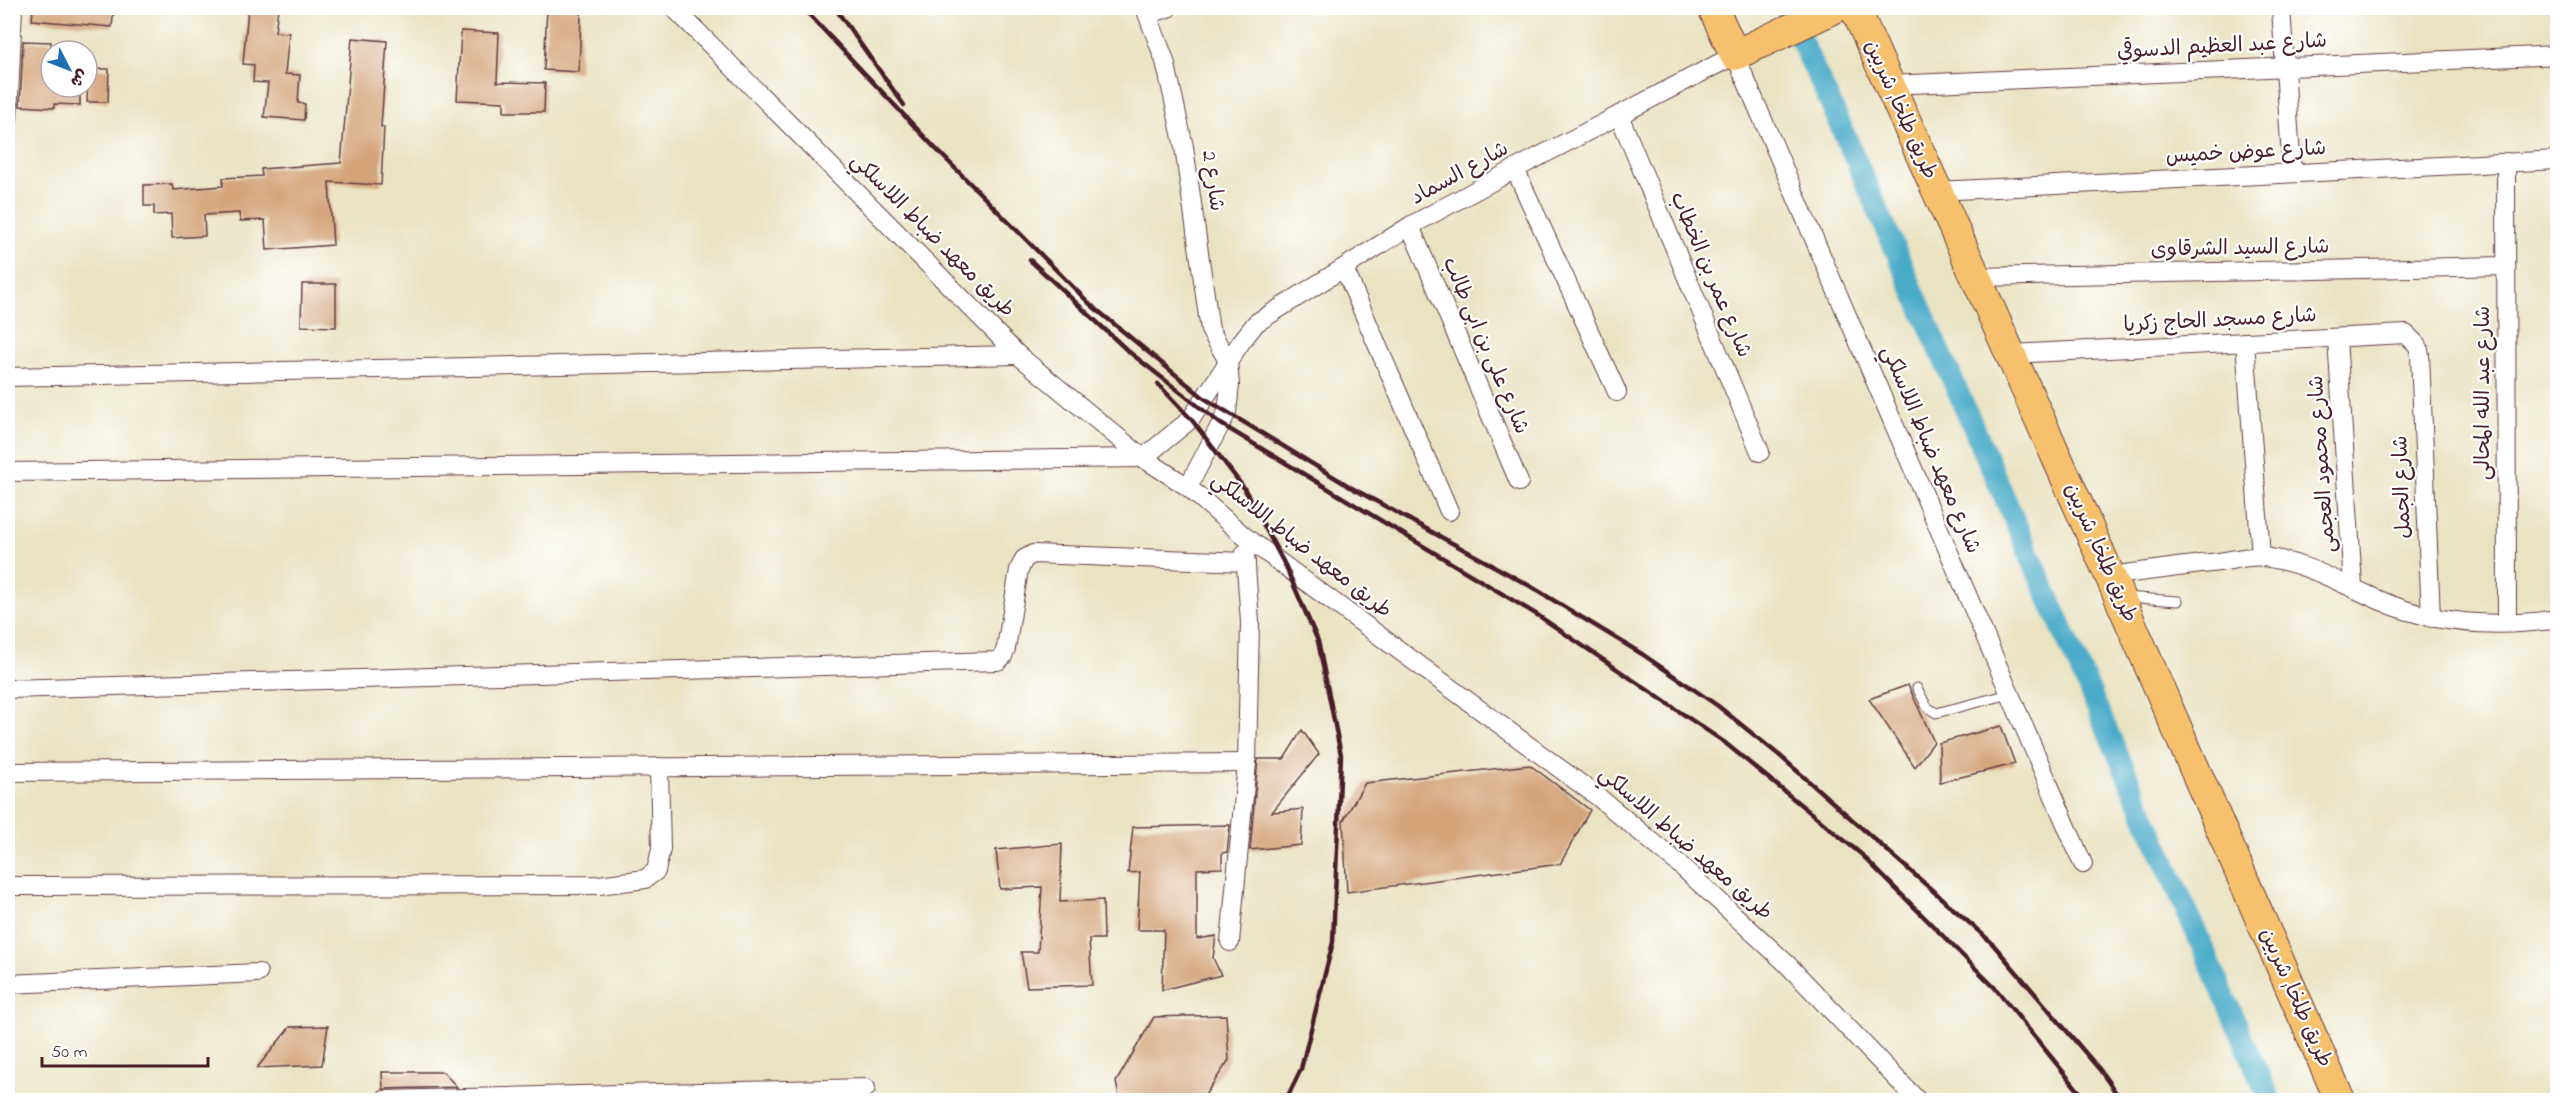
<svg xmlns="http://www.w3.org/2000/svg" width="2565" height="1108" font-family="'Indie Flower','Playpen Sans Arabic',sans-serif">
	<rect width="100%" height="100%" fill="#fff"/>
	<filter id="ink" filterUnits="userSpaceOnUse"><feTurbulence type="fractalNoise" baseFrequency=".0167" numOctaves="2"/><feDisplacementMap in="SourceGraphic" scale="12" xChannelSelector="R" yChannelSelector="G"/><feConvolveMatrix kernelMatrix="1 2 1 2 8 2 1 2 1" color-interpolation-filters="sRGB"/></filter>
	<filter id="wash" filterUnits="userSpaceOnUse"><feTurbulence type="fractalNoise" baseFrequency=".008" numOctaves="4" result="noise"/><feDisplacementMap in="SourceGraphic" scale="24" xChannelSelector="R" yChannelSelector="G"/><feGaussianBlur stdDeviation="1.35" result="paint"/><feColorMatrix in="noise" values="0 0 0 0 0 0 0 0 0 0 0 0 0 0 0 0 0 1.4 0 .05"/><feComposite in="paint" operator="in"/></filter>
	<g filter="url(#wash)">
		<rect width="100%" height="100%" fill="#eae3c2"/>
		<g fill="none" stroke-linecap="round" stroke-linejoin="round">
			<polyline stroke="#49abc8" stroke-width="22" points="1786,8 1839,122 2270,1100"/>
		</g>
		<g id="blocks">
			<g fill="#d4a47a">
				<polygon points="33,8 114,8 112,27 32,20"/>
				<polygon points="248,8 278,8 275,32 289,33 285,74 300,75 298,103 305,104 304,120 264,117 268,83 253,82 254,65 243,64"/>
				<polygon points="547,8 575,8 581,14 579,72 544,70"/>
				<polygon points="461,31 499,33 497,82 545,83 544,112 504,112 504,102 457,100"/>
				<polygon points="352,38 387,41 381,127 384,127 381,185 329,182 333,245 267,250 265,220 240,221 239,213 204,215 205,236 172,238 171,214 154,215 154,206 144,206 144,185 172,184 173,190 223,186 223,178 262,176 261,169 341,163"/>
				<polygon points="23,41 51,42 51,87 80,87 80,105 54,104 54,108 20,106"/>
				<polygon points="88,69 109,69 108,102 87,102"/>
				<polygon points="302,284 336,284 336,327 301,326"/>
				<polygon points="1908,685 1934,742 1915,767 1869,699"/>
				<polygon points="2001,726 2015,764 1940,782 1939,743"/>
				<polygon points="1302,730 1319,754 1272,812 1303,809 1301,845 1250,850 1258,759 1284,759"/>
				<polygon points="1530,765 1590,810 1560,864 1347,892 1343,821 1365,783"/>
				<polygon points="1230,825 1227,852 1222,853 1222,868 1197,869 1197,939 1216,936 1213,958 1221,975 1162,990 1164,930 1137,930 1140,872 1128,873 1133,827"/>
				<polygon points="1062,844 1060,902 1103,900 1104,939 1089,939 1092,985 1027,987 1021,952 1038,952 1042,887 1000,889 996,850"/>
				<polygon points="1226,1015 1229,1060 1201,1101 1120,1101 1116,1082 1154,1017"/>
				<polygon points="328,1026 322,1065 257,1068 290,1027"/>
				<polygon points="382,1072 443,1072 457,1087 383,1089"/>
			</g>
		</g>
	</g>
	<g filter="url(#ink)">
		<use href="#blocks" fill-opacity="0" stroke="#623c42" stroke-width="1.5"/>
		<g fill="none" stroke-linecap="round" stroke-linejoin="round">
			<defs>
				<g id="lane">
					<polyline points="2125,597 2178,601"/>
					<polyline points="1917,688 1927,707 1936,713 2010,694"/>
				</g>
				<g id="street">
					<polyline points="674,8 1018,355 1143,458 1188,487 1244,536 1597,796 1679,864 1787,964 1917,1100"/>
					<polyline points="1145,8 1165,61 1174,101 1184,147 1210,330 1228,361 1230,385 1227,412 1188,487"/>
					<polyline points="2281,8 2292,173"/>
					<polyline points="1149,14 1168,8"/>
					<polyline points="1889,85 2558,55"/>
					<polyline points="1619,115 1760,452"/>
					<polyline points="8,118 13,8"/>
					<polyline points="2506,162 2507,623"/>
					<polyline points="1515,169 1617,392"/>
					<polyline points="1937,191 2558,160"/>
					<polyline points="1410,226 1519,482"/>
					<polyline points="1344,268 1449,511"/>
					<polyline points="1975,277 2506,266"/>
					<polyline points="2337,338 2353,586"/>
					<polyline points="2245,342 2261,556"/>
					<polyline points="2011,354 2406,334 2418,346 2420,355 2431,618"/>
					<polyline points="8,377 1018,355"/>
					<polyline points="8,472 1143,458 1191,419 1241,342 1256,323 1410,226 1515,169 1735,55 2083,864"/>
					<path d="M2110,576C2147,571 2183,566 2219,562C2233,560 2250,555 2264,557C2307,563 2340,583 2379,600C2435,625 2497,628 2558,619"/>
					<polyline points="8,689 998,661 1003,656 1006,648 1019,570 1024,559 1033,554 1246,562"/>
					<polyline points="8,772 1247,763"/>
					<polyline points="8,886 599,885 645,879 656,871 661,849 659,767"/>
					<polyline points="1230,942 1247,763 1250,622 1245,553"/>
					<polyline points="8,984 258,973"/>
					<polyline points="384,1100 866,1088"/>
				</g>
				<g id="primary">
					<polyline points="1713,8 1735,55 1835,8"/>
					<polyline points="1855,8 2110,576 2340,1100"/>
				</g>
			</defs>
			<use href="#lane" stroke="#623c42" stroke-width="11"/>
			<use href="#street" stroke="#623c42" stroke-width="20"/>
			<use href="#primary" stroke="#623c42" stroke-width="32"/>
			<use href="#lane" stroke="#fff" stroke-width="9"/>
			<use href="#street" stroke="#fff" stroke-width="18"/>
			<use href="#primary" stroke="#f7c06c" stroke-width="30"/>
			<g stroke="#4a1f2b" stroke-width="4.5">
				<polyline points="803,8 934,147 1091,305 1204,398 1352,488 1530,586 1642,654 1718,706 1779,755 1991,942 2100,1070 2121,1100"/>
				<polyline points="835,8 904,105"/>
				<polyline points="1030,260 1128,351 1221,424 1539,616 1724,742 1861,854 1995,988 2086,1100"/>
				<polyline points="1158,384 1191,419 1244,488 1285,565 1318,641 1341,755 1333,942 1301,1069 1286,1100"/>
			</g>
		</g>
	</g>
	<g text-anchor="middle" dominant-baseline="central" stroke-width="4.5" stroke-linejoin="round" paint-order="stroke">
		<g font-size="21" fill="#4a1f2b" stroke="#fff">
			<text transform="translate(2222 47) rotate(-3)">شارع عبد العظيم الدسوقي</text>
			<text transform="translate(1900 110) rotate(66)">طريق طلخا, شربين</text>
			<text transform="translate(2246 153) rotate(-3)">شارع عوض خميس</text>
			<text transform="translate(1460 174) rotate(-29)">شارع السماد</text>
			<text transform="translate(1212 181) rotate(82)">شارع 2</text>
			<text transform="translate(932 236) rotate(45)">طريق معهد ضباط اللاسلكي</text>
			<text transform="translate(2240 249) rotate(-1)">شارع السيد الشرقاوى</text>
			<text transform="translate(1710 275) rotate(67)">شارع عمر بن الخطاب</text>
			<text transform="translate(2220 321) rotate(-3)">شارع مسجد الحاج زكريا</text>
			<text transform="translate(1485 346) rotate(67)">شارع على بن ابى طالب</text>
			<text transform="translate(2484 393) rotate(-90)">شارع عبد الله المحالى</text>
			<text transform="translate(1930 450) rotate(67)">شارع معهد ضباط اللاسلكي</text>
			<text transform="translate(2323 464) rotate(-94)">شارع محمود العجمى</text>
			<text transform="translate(2403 487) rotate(-92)">شارع الجمل</text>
			<text transform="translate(1301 546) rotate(38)">طريق معهد ضباط اللاسلكي</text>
			<text transform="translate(2100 553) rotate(66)">طريق طلخا, شربين</text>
			<text transform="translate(1685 844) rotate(41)">طريق معهد ضباط اللاسلكي</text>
			<text transform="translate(2295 998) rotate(66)">طريق طلخا, شربين</text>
		</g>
	</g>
	<rect width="2565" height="1108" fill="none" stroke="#fff" stroke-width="30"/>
	<g transform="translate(69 69) rotate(132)"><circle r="28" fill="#ffffff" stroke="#b7a5aa" stroke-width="1.5"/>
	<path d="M0-4.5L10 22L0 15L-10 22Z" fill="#1f6fb2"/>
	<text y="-9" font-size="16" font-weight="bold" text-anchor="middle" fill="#4a1f2b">ش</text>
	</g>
	<path d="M42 1057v9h166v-9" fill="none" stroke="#4a1f2b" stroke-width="3"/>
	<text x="51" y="1057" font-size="18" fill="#4a1f2b" stroke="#ffffff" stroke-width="4.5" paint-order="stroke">50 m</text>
</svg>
